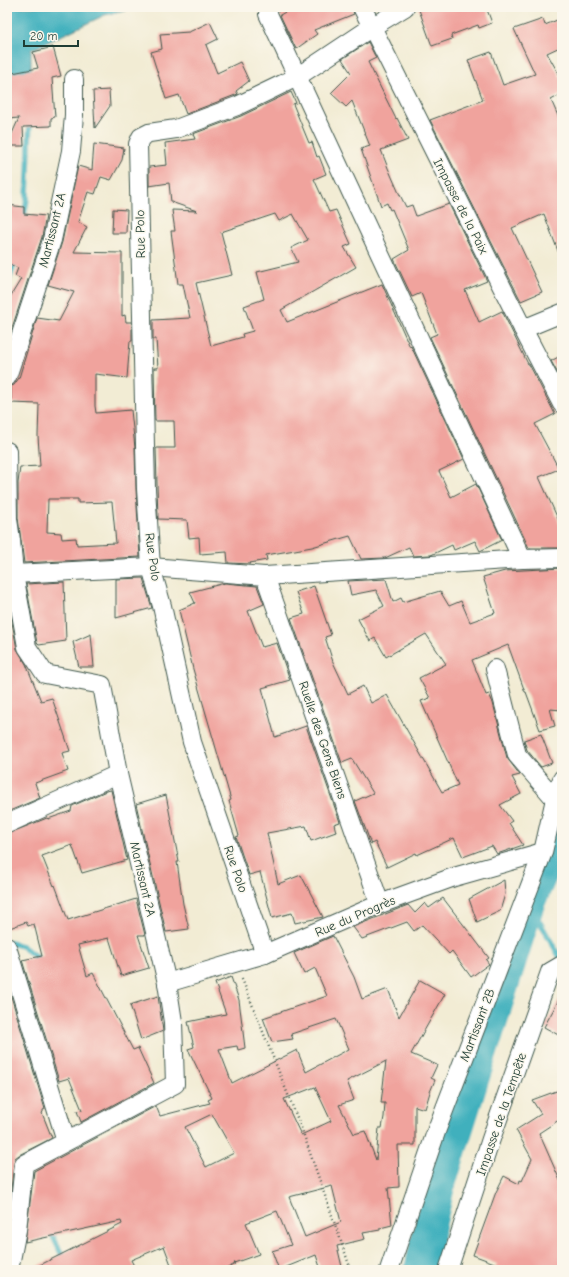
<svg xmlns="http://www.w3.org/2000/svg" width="569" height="1277" font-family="'Comic Neue',sans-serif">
	<rect width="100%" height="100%" fill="#fbf7ec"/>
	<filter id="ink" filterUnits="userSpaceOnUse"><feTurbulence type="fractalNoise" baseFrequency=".025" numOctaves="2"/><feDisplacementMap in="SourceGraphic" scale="8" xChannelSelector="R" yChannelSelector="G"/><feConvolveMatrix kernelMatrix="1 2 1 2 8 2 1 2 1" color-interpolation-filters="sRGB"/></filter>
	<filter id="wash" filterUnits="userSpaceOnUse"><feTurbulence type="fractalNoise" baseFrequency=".012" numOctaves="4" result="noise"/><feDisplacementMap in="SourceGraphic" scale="16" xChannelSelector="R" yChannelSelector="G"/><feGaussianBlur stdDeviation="0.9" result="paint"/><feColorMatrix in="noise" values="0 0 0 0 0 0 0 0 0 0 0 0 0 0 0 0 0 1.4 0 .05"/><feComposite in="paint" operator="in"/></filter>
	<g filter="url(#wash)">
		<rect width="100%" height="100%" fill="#f2ecd4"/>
		<polygon fill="#41b0bd" stroke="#307678" points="7,7 128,7 126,11 105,15 31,50 31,84 7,86"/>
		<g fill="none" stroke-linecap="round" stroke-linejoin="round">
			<g stroke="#41b0bd" stroke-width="5.5">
				<polyline points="23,221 27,199 30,120"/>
				<polyline points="7,285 16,259"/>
				<polyline points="529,903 562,961"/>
				<polyline points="10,943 22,946 41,961"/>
				<polyline points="50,1230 69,1270"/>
			</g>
			<polyline stroke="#41b0bd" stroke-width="32" points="420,1270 438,1190 529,903 562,827"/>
		</g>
		<g id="blocks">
			<g fill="#f0a39d" fill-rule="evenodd">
				<polygon points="294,7 352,7 354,14 314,30 317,34 296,49 280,15"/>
				<polygon points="418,7 486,7 492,23 479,28 478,25 451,35 452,39 432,46"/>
				<polygon points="562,18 562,46 547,53 562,80 562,94 551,100 562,125 562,259 561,259 544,214 512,228 542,292 521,301 430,120 483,100 468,60 491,52 503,85 535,74 514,29 543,19 545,25"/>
				<polygon points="210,22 218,39 206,45 217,73 240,62 249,81 236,91 238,94 186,114 179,95 166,99 151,52 162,49 160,34 189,32"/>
				<polygon points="368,42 376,58 368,62 396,119 397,118 408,140 381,150 388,168 398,191 406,207 412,205 416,216 449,204 487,281 465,290 479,322 502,311 528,364 529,364 555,414 535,424 559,469 539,477 558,519 562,534 562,548 529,548 430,337 437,334 421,293 412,297 394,259 409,250 392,209 390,210 387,203 381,206 361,149 370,146 352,101 346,107 331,93 351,73 342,59"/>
				<polygon points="53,47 61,76 52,78 55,117 51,118 51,126 23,127 24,146 10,146 10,138 19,118 7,119 7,74 38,68 33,52"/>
				<polygon points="109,90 110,106 95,128 93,91"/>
				<path d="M291,92L296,103L293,104L309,143L312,142L317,157L319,156L326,174L314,179L329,212L336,210L351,244L344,247L356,267L281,310L287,322L382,284L410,347L411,346L464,459L439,471L451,497L476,484L502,540L480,551L475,541L454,550L452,545L431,555L413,556L409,547L385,558L361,559L350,536L312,547L266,555L267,560L250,563L251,564L228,563L227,552L200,554L199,537L189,538L187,520L158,519L156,448H175L174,421H155L154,368H158L156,339H153V320L190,318L183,284H178L171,231H175L172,210L197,211L171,202L169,183L149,186V167L167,165L165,143L195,139L193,134L241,116ZM275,214L279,221L293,214L308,240L291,248L298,262L257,272L264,299L244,306L253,331L242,334L243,337L211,346L196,283L232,275L221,232Z"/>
				<path d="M94,144L124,148L122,160L111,180L101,177L95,194L88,192L78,222L87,227L74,252L122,253V316L125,315L126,322H132V341H130L127,378L95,374V406L96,413L131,410L135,448L136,489L140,557L24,563L18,518V483L20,467L40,466L38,436L39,404L11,403V386L14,385L19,378L37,318L59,321L74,292L48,285L62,242L78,166L92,170ZM48,499H78V503L112,502L116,543L77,545L76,538L62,539L61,533L47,532Z"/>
				<polygon points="7,205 24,207 24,214 46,216 42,237 7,343 7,302 21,279 15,276 18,268 7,263"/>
				<polygon points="113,209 127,210 126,233 112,233"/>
				<polygon points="562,355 562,381 551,361"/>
				<polygon points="562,568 562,710 550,709 555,726 540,730 526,692 525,692 508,645 472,660 486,695 489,694 493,703 507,758 520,775 512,777 521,794 500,805 512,821 509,823 523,845 497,854 492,846 463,857 454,838 417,855 416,853 387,867 375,842 371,844 355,801 373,793 352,759 342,763 291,618 304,614 296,592 314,586 331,635 325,637 333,662 348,694 363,686 371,703 387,695 442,792 458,785 421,701 430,698 419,678 446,664 426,634 386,657 375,638 370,641 358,619 384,606 376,590 351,595 348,581 386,579 393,602 401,598 403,602 440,591 449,606 461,601 470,622 495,613 483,577 505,571"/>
				<polygon points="143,578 152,608 116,618 116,579"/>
				<polygon points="64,582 66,641 39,645 37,643 26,584"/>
				<polygon points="225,583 257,586 264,604 248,611 262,647 277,643 290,680 262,688 275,737 306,726 340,822 334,824 336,832 311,841 306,826 267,833 278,884 301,875 323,917 295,923 292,913 272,918 260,872 249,875 236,837 239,836 229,801 231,800 193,669 179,610 195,603 190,592"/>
				<polygon points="7,616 11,617 17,649 26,664 41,701 52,698 70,751 62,753 68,771 35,783 40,798 7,812"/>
				<polygon points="91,634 94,667 79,667 73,642"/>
				<polygon points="541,734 552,763 541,767 527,750 524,740"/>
				<polygon points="111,790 127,860 82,873 72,845 42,856 54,886 55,885 68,920 136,899 145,935 138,935 149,968 121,976 109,938 78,945 87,976 93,973 133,1050 138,1048 154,1083 81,1122 77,1111 82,1110 69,1078 59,1081 22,960 42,956 34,924 28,926 26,922 7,929 7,834 47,818 48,819 71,811 72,806 106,791"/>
				<polygon points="166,795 179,862 177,862 183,904 189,929 166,932 136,804"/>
				<polygon points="504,880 505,894 500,911 477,922 469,899"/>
				<polygon points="443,898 489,958 486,960 489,964 471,977 452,951 449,954 422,925 414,931 407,922 362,939 353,927 408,905 415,913 425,903 429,908"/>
				<path d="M333,936L354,977L362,999L388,989L399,1017L420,980L445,994L411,1054L437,1065L431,1078L435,1080L430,1092L425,1109L415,1106V1145H398L399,1187L388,1188L392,1225L380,1228V1230L363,1233L365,1239L337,1246L342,1267L329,1270H321L316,1255L279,1270L272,1251L291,1245L277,1211L246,1223L259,1254L234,1263L235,1264L224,1270H173L164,1246L131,1260L136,1270H30L122,1224L121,1221L25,1242L34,1171L156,1106L160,1116L210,1103L208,1100L212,1098L188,1049L194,1047L188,1022L226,1014L215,983L231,977L239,1000L245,1048L238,1050L237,1046L219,1049L232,1083L297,1050L306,1072L349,1049L336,1019L291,1034L293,1039L272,1042L263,1018L327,996L315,968L304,974L294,953ZM386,1061L381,1103H385L384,1117L382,1128H379L376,1160L365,1131L354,1134L339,1105L354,1100L347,1081ZM315,1087L331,1121L301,1135L284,1099ZM212,1114L234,1153L206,1167L185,1127ZM332,1186L341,1222L305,1237L289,1197Z"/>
				<polygon points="7,983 45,1109 43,1110 43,1112 42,1113 52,1138 19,1155 15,1158 14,1163 7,1225"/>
				<polygon points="562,994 562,1037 544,1027"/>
				<polygon points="158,996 163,1031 141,1040 130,1005"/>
				<polygon points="562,1089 562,1118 539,1133 562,1185 562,1270 494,1270 497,1264 473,1255 496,1192 504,1176 519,1184 520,1180 522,1181 532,1159 516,1130 541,1114 532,1100"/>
			</g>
		</g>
	</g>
	<g filter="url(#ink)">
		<use href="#blocks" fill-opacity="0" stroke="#3f574c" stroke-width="1"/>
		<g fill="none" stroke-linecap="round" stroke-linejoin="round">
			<defs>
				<g id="minor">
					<polyline points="362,7 523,329 562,404"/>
					<polyline points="268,14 522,559"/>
					<polyline points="523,329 562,313"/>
					<polyline points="7,377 52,240 71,151 74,115 74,79"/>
					<polyline points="7,451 8,519 11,540 14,574 27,647 45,674 102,685 118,774 167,983 173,1022 175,1084 24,1164 17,1230 9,1270"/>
					<polyline points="14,574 151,567 265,576 522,559 562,558"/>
					<polyline points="265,576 380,904"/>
					<polyline points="495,669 517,755 555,799"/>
					<polyline points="7,824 118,774"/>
					<polyline points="7,947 66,1141"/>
					<polyline points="265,954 192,742 162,606 151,567 146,489 138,144 141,137 149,133 176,129 237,106 297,77 372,27 405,7"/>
					<polyline points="167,983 265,954 380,904 454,877 543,852"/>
					<polyline points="389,1270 437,1129 543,852 555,799 562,779"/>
					<polyline points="448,1270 491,1139 550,972 562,965"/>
				</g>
			</defs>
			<use href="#minor" stroke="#3f574c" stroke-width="20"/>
			<polyline stroke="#3f574c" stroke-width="2.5" stroke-dasharray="1 3" stroke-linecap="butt" points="242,979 302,1130 351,1270"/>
			<use href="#minor" stroke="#fff" stroke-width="18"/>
		</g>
	</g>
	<g text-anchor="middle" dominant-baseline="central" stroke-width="3" stroke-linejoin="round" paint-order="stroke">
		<g font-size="13" fill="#1f3d34" stroke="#fbf7ec">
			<text transform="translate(461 206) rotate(63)">Impasse de la Paix</text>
			<text transform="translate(52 230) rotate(-76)">Martissant 2A</text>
			<text transform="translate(140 234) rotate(-91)">Rue Polo</text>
			<text transform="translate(153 557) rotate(82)">Rue Polo</text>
			<text transform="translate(323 740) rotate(71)">Ruelle des Gens Biens</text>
			<text transform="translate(236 869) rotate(71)">Rue Polo</text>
			<text transform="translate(143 879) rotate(77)">Martissant 2A</text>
			<text transform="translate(355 916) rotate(-23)">Rue du Progrès</text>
			<text transform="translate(477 1025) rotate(-69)">Martissant 2B</text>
			<text transform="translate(501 1114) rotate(-71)">Impasse de la Tempête</text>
		</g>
	</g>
	<rect width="569" height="1277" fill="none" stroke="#fbf7ec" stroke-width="24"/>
	<path d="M24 40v6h54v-6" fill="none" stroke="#1f3d34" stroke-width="2"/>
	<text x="30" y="40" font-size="12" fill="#1f3d34" stroke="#fbf7ec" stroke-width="3" paint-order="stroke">20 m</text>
</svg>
